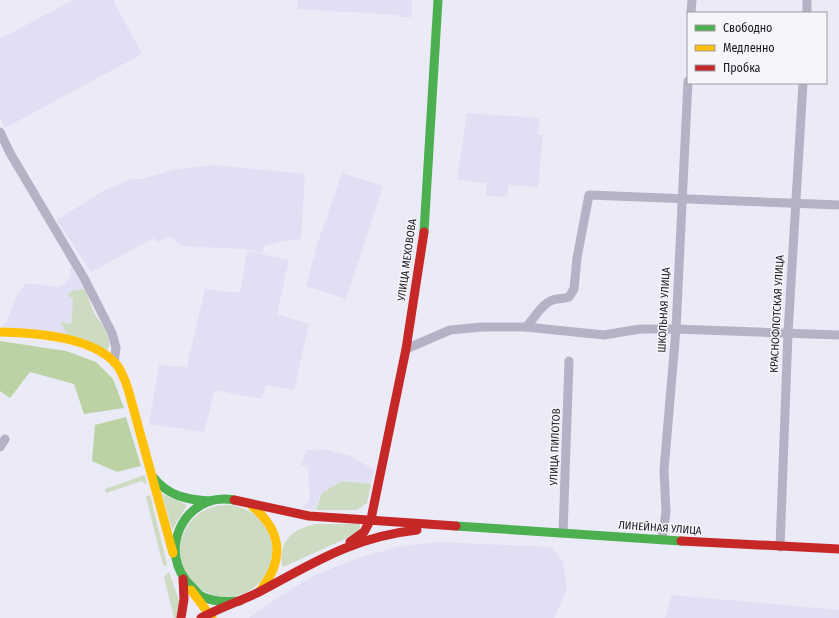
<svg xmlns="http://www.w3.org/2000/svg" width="839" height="618" font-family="'Fira Sans Condensed',sans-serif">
	<rect width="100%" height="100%" fill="#ebeaf7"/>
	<g fill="#e1dff4">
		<polygon points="73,0 113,0 142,54 5,128 0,117 0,39"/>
		<polygon points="298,0 412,0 412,17 401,17 399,15 297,9"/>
		<polygon points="467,113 539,118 538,135 543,135 538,187 509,185 507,197 486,196 487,183 457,180"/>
		<polygon points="213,165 305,174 301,239 284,241 264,246 263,253 244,249 181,246 170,236 157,242 154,238 91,272 57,220 101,192 131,179 142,179 173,170"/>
		<polygon points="342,173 383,186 346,299 306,286 317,245"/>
		<polygon points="247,251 289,260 277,314 309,324 294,390 266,385 261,399 215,390 204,432 149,424 159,365 187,367 205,289 240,293"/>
		<polygon points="71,266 85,289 68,295 73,299 71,324 61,322 67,335 0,327 6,323 17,295 26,283 59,287 65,283 70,277"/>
		<polygon points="307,449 315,451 322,449 351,456 374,470 371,484 342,481 319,498 316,510 301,508 309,501 310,496 308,468 301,465"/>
		<polygon points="438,542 551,547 563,562 567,589 554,618 249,618 271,602 313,576 358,558 397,547"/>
		<polygon points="672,595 839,610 839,618 665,618"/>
	</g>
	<g fill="#ccdbc1">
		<path d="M85,289C89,298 91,308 96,316C103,327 114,338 107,351C94,344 82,336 67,335L61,322L71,324L73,299L68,295L72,291Z"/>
		<polygon points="145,475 147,485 142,481 106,493 105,489"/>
		<polygon points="342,481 371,484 367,503 357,510 316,510 322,493"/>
		<polygon points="162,494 187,505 172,530"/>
		<polygon points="150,495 167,564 166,566 163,565 146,497"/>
		<circle cx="226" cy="551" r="46"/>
		<path d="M315,524H360V530L356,534L283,567C281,562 281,560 282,554C284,535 297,529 315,524Z"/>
		<polygon points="169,572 179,601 178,618 174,618 164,577"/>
	</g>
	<g fill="#bbd2a4">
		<polygon points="0,341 66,351 96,362 113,379 124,408 84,414 74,384 30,372 10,398 0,391"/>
		<polygon points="126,417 141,466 117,472 92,461 95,425"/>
	</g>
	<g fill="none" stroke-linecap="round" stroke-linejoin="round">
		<g stroke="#b6b2c5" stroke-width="9">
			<polyline points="691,13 692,0"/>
			<polyline points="807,13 807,0"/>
			<polyline points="0,132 10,153 84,278 112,333 116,348 114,362"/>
			<path d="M526,327C534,319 542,303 553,300C558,298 564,299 569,297L574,289L577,258L589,195L839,205"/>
			<polyline points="406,349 450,330 482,327 526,327 604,335 640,329 676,329 839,335"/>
			<polyline points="0,447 5,439"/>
			<polyline points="563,533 569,361"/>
			<polyline points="662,540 666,512 664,470 676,329 688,81"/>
			<polyline points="780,547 788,333 803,83"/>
		</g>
		<g stroke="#4caf50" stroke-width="9">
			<polyline points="424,232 438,0"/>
			<path d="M153,477C168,496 187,500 210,501"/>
			<path d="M234,500C184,491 155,553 192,587C195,590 198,594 201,596C212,602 228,602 240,601"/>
			<polyline points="456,526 681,541"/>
		</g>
		<g stroke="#ffc107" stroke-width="9">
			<path d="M0,332C34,333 92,336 116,364C122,371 125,380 128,389L173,553"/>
			<path d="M252,506C281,530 285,558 262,588"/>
			<polyline points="191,590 212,618"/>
		</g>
		<g stroke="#c62828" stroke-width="9">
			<polyline points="234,500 309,516 456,526"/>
			<polyline points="681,541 839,549"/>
			<polyline points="350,542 364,532 371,519 406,349 424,232"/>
			<polyline points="181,618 184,599 183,579"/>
			<path d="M201,618C219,608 238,602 257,593C312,564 352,537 417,530"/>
		</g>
	</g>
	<g text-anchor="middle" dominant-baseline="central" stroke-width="3" stroke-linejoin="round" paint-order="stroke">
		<g font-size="11" fill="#1b1a24" stroke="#f5f5fa">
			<text transform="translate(407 260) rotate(-82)">УЛИЦА МЕХОВОВА</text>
			<text transform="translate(664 310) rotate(-87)">ШКОЛЬНАЯ УЛИЦА</text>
			<text transform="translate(777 314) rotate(-87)">КРАСНОФЛОТСКАЯ УЛИЦА</text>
			<text transform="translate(555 447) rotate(-88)">УЛИЦА ПИЛОТОВ</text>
			<text transform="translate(660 528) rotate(4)">ЛИНЕЙНАЯ УЛИЦА</text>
		</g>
	</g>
	<rect x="687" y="12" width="140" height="72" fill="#f5f5fa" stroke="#9e9da4"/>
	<rect x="695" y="25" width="20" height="6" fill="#4caf50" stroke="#9e9da4"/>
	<text x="723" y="32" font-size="12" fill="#1b1a24">Свободно</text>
	<rect x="695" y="45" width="20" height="6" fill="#ffc107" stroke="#9e9da4"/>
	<text x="723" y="52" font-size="12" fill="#1b1a24">Медленно</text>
	<rect x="695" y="65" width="20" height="6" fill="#c62828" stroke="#9e9da4"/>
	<text x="723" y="72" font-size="12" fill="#1b1a24">Пробка</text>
</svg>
